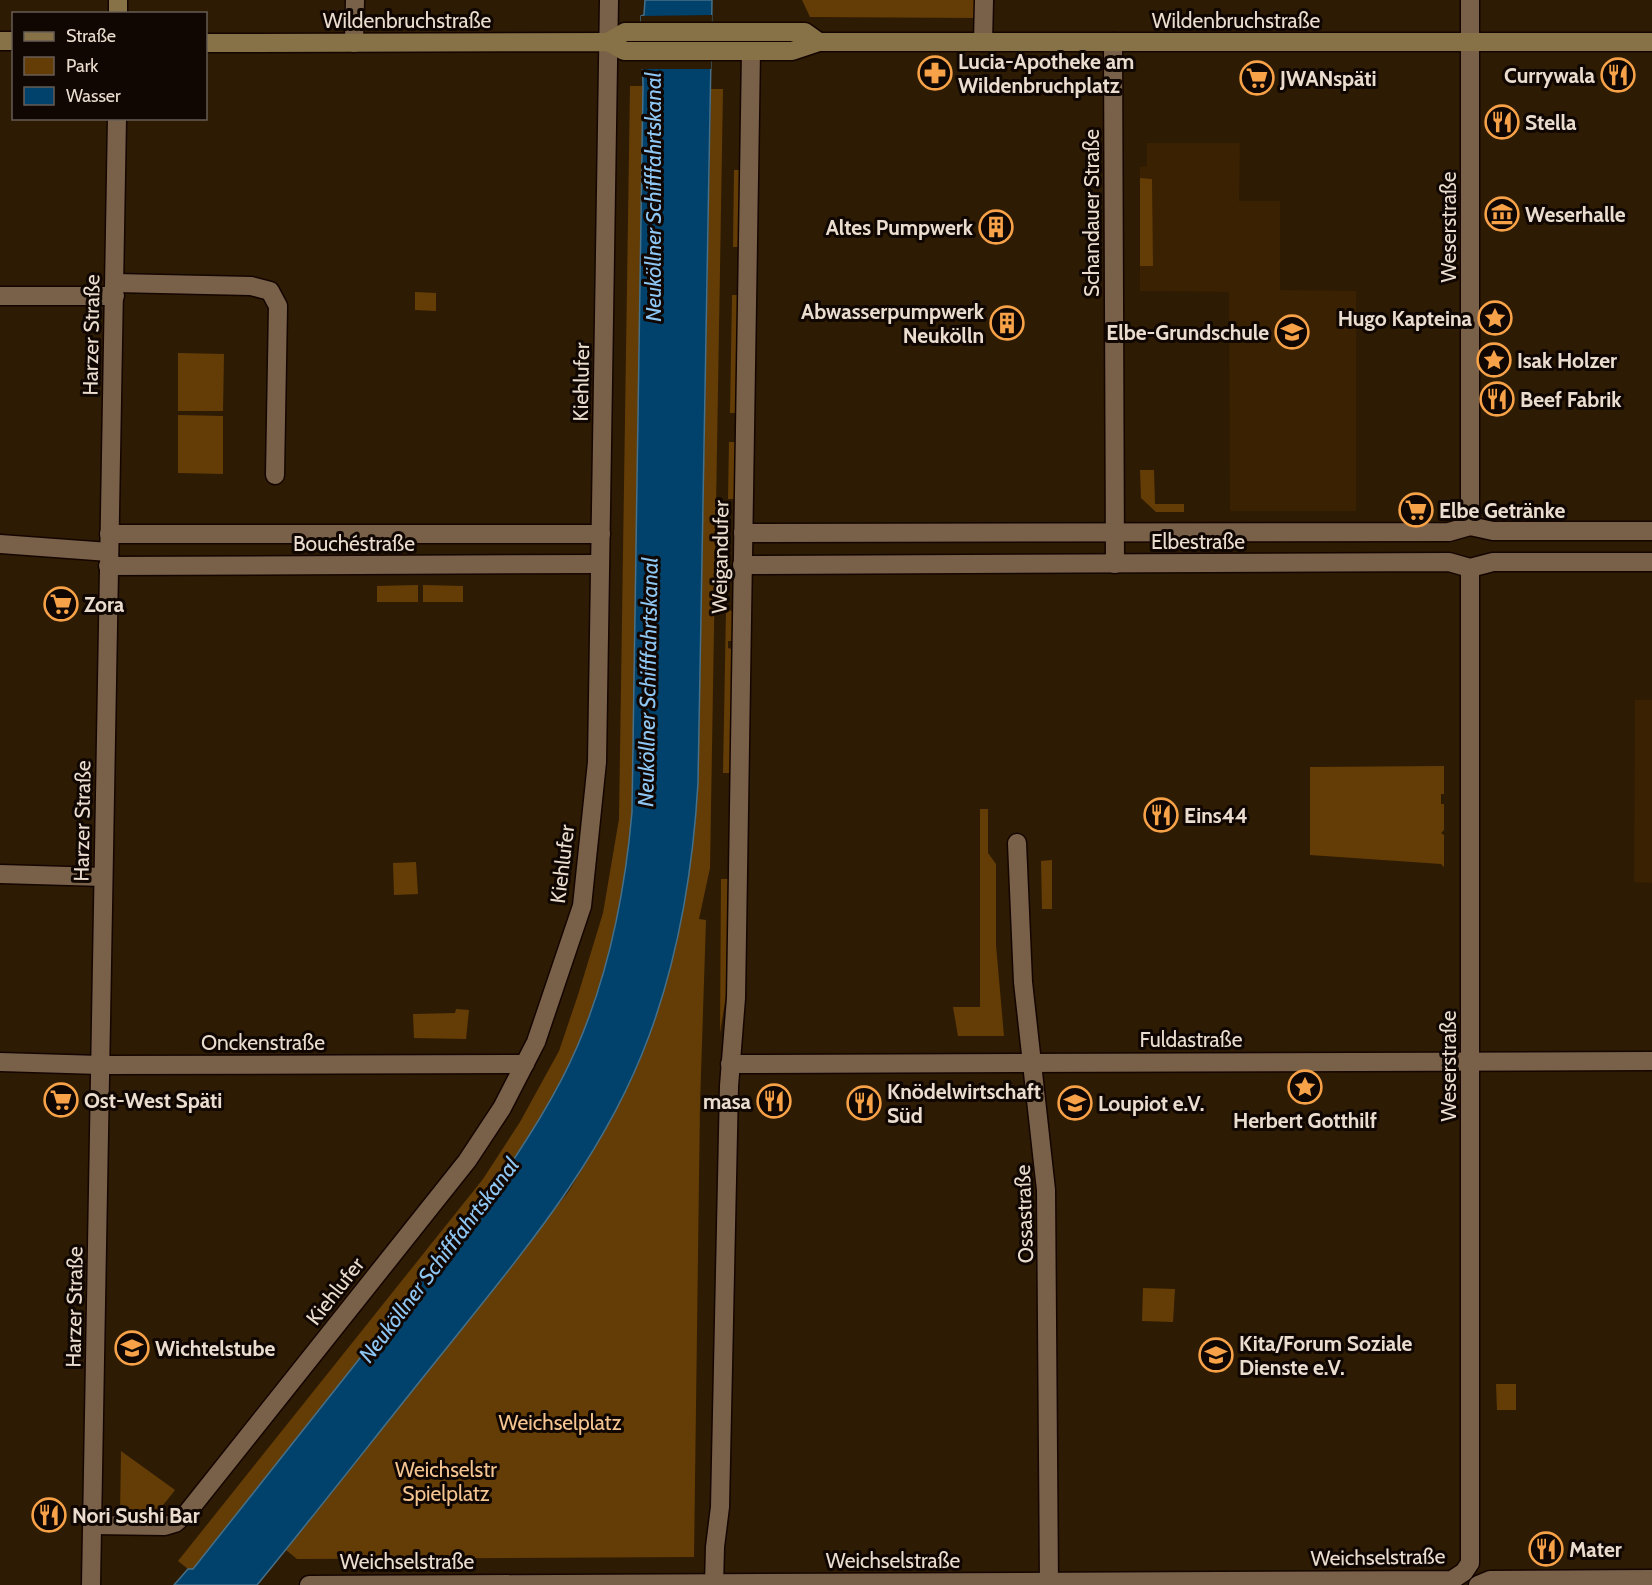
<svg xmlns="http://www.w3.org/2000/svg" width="1652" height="1585" font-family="Cabin,sans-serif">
	<rect width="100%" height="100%" fill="#2e1b03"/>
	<g fill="#392102">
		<polygon points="1147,143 1240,143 1239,201 1280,201 1280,290 1356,291 1356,511 1230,511 1229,292 1140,291 1140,167 1147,166"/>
		<polygon points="1635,700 1652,700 1652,883 1634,882"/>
	</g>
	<g fill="#643d06">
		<polygon points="802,0 978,0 978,18 810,17"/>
		<path d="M630,86H643L634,781C630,871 613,964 577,1047C556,1096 526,1141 497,1185L193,1569H188L178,1561L483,1179L520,1122L559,1051L578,995L603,913L619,819Z"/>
		<path d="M711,89H723L710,868L699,919L706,920L700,1104L694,1557L297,1559L286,1550L569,1191C598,1142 630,1091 649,1037C676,955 692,870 698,783Z"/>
		<polygon points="734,170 740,170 740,247 733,247"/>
		<polygon points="1140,178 1152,179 1153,266 1140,266"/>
		<polygon points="415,292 436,293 436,311 415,310"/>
		<polygon points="732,295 739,295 736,413 730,413"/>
		<polygon points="178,353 224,354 223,411 178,411"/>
		<polygon points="178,415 223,416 223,474 178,473"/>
		<polygon points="729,442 736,442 735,499 728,499"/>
		<polygon points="1140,470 1154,470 1155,504 1184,504 1184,512 1156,512 1141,498"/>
		<polygon points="418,585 418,602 377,602 377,586"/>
		<polygon points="423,585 463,586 463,602 423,602"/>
		<polygon points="726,610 733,611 732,641 728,641 728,648 732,649 730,773 723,773"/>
		<polygon points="1444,766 1444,794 1441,794 1441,804 1444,804 1444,830 1441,833 1444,835 1444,867 1441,864 1310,855 1310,767"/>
		<polygon points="980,809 988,809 988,853 996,864 996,945 1004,1036 958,1036 953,1007 980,1007"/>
		<polygon points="1052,860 1052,909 1042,909 1041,861"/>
		<polygon points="416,862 418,894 394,895 393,863"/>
		<polygon points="721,879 728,879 726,996 720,1033"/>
		<polygon points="456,1009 469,1010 466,1039 414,1038 413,1014 455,1013"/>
		<polygon points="1143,1288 1175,1289 1173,1322 1142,1321"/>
		<polygon points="1496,1384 1516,1384 1516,1410 1497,1410"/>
		<path d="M121,1451L175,1490C153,1519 154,1516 120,1514Z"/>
	</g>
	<path fill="#00426b" stroke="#467089" stroke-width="1.5" d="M645,0H712L698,783C693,869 679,955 649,1036C605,1156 524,1251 445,1350C382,1428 321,1507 257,1585H174L188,1569H193L497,1185C526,1141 556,1096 577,1047C609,973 625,892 632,812L643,86L641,16L644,15Z"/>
	<polygon fill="#2e1b03" points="712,15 711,69 641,69 641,16"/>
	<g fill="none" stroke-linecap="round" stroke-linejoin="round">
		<defs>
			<g id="street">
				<polyline points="1470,0 1470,526"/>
				<polyline points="983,42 984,0"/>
				<polyline points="1113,42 1115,564"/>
				<polyline points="354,43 355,0"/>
				<polyline points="115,283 251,286 270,291 278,306 275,475"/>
				<polyline points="0,296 115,296"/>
				<polyline points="743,533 1449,532 1470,526 1493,531 1652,531"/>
				<polyline points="109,534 601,534"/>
				<polyline points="0,544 109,552"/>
				<polyline points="742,565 1449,562 1470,568 1493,562 1652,562"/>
				<polyline points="108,566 600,564"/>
				<polyline points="1017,843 1023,982 1046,1190 1049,1585"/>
				<polyline points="0,874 103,877"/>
				<polyline points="0,1062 100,1065 525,1064"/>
				<polyline points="730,1064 1652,1061"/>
				<polyline points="93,1525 165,1526 175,1523 187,1513 467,1161 502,1108 536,1042 582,906 597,762 609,0"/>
				<polyline points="91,1585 117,118"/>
				<polyline points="309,1585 1452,1580 1464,1572 1470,1563 1470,568"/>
				<polyline points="714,1585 715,1547 720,1507 729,1086 736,998 751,51"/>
				<polyline points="1478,1585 1490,1580 1652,1579"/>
			</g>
			<g id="secondary">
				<polyline points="118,14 118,0"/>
				<polyline points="0,41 14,41"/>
				<polyline points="608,42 625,32 805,32 819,42"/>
				<polyline points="206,43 608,42 624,51 792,51 819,42 1652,42"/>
			</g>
		</defs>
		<use href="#street" stroke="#150500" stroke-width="21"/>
		<use href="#secondary" stroke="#150500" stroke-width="21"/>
		<use href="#street" stroke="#786148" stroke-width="18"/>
		<use href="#secondary" stroke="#867246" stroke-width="18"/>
	</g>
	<defs>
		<symbol id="pharmacy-ring" viewBox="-11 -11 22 22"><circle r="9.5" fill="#100702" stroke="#f7a248" stroke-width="1.5"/><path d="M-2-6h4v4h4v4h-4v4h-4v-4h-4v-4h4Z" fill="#f7a248"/></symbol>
		<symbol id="restaurant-ring" viewBox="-11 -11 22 22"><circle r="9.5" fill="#100702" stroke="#f7a248" stroke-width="1.5"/><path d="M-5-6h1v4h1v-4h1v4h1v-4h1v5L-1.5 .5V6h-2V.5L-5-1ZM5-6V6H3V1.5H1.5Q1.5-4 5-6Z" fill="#f7a248"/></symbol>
		<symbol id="supermarket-ring" viewBox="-11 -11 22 22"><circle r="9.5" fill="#100702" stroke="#f7a248" stroke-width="1.5"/><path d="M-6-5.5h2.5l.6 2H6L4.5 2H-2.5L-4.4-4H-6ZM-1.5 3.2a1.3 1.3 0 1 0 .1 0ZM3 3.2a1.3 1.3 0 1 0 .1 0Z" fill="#f7a248"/></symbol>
		<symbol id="museum-ring" viewBox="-11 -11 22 22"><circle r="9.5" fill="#100702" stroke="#f7a248" stroke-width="1.5"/><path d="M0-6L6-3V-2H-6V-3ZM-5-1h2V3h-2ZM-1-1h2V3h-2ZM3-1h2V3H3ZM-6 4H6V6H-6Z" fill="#f7a248"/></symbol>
		<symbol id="building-ring" viewBox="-11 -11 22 22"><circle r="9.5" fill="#100702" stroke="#f7a248" stroke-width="1.5"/><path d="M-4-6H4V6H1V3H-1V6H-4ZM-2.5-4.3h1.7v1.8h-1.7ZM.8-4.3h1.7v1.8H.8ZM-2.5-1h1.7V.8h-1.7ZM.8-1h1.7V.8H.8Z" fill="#f7a248"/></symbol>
		<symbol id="sight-ring" viewBox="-11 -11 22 22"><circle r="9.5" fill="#100702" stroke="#f7a248" stroke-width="1.5"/><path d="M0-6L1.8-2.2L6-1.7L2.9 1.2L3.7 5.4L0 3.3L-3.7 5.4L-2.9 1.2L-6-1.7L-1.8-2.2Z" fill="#f7a248"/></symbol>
		<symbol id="school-ring" viewBox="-11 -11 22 22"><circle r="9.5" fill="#100702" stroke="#f7a248" stroke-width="1.5"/><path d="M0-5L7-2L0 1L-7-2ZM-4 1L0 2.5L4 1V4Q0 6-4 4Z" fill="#f7a248"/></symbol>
	</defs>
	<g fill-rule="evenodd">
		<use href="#pharmacy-ring" x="916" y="54" width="38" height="38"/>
		<use href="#restaurant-ring" x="1599" y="56" width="38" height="38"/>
		<use href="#supermarket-ring" x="1238" y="59" width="38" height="38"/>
		<use href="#restaurant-ring" x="1483" y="103" width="38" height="38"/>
		<use href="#museum-ring" x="1483" y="195" width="38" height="38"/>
		<use href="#building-ring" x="977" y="208" width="38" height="38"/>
		<use href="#sight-ring" x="1476" y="299" width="38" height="38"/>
		<use href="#building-ring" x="988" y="304" width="38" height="38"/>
		<use href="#school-ring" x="1273" y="313" width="38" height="38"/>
		<use href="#sight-ring" x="1475" y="341" width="38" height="38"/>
		<use href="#restaurant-ring" x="1478" y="380" width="38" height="38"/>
		<use href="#supermarket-ring" x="1397" y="491" width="38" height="38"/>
		<use href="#supermarket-ring" x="42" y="585" width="38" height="38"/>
		<use href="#restaurant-ring" x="1142" y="796" width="38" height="38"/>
		<use href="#sight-ring" x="1286" y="1068" width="38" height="38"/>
		<use href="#supermarket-ring" x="42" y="1081" width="38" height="38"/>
		<use href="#restaurant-ring" x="755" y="1082" width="38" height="38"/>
		<use href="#restaurant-ring" x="845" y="1084" width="38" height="38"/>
		<use href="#school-ring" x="1056" y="1084" width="38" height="38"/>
		<use href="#school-ring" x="113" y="1329" width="38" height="38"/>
		<use href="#school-ring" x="1197" y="1336" width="38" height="38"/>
		<use href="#restaurant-ring" x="30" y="1496" width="38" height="38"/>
		<use href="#restaurant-ring" x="1527" y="1530" width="38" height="38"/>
	</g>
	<g text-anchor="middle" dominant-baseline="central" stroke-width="6" stroke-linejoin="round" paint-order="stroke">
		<g font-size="21" fill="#eaddcf" stroke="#100702">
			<text x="407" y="20">Wildenbruchstraße</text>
			<text x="1236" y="20">Wildenbruchstraße</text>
			<text transform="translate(1091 213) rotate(-90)">Schandauer Straße</text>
			<text transform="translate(1448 227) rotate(-90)">Weserstraße</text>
			<text transform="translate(91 335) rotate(-89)">Harzer Straße</text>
			<text transform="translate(581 382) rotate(-89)">Kiehlufer</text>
			<text x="1198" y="541">Elbestraße</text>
			<text x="354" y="543">Bouchéstraße</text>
			<text transform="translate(720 557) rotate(-89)">Weigandufer</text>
			<text transform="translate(82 821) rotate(-89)">Harzer Straße</text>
			<text transform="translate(562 864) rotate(-83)">Kiehlufer</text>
			<text x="1191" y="1039">Fuldastraße</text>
			<text x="263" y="1042">Onckenstraße</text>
			<text transform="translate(1448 1066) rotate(-90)">Weserstraße</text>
			<text transform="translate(1024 1214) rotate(-92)">Ossastraße</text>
			<text transform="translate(335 1291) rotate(-52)">Kiehlufer</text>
			<text transform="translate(74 1307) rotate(-89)">Harzer Straße</text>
			<text transform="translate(1378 1557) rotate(-1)">Weichselstraße</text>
			<text x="893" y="1560">Weichselstraße</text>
			<text x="407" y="1561">Weichselstraße</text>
		</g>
		<g font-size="21" font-weight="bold" fill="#eaddcf" stroke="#100702" text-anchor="start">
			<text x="958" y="61">Lucia-Apotheke am<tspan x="958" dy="24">Wildenbruchplatz</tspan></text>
			<text x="1595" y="75" text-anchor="end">Currywala</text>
			<text x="1280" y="78">JWANspäti</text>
			<text x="1525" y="122">Stella</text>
			<text x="1525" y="214">Weserhalle</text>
			<text x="973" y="227" text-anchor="end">Altes Pumpwerk</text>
			<text x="984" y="311" text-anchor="end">Abwasserpumpwerk<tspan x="984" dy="24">Neukölln</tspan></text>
			<text x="1472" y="318" text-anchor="end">Hugo Kapteina</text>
			<text x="1269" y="332" text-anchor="end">Elbe-Grundschule</text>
			<text x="1517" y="360">Isak Holzer</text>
			<text x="1520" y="399">Beef Fabrik</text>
			<text x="1439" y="510">Elbe Getränke</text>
			<text x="84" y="604">Zora</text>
			<text x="1184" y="815">Eins44</text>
			<text x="887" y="1091">Knödelwirtschaft<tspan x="887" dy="24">Süd</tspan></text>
			<text x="84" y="1100">Ost-West Späti</text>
			<text x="751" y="1101" text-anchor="end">masa</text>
			<text x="1098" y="1103">Loupiot e.V.</text>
			<text x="1305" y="1120" text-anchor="middle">Herbert Gotthilf</text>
			<text x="1239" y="1343">Kita/Forum Soziale<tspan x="1239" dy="24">Dienste e.V.</tspan></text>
			<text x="155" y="1348">Wichtelstube</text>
			<text x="72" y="1515">Nori Sushi Bar</text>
			<text x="1569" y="1549">Mater</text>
		</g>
		<g font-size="21" fill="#f5c591" stroke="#100702">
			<text x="560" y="1422">Weichselplatz</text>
			<text x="446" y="1469">Weichselstr<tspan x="446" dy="24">Spielplatz</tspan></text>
		</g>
		<g font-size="22" font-style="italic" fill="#8ec6f4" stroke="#100702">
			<text transform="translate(653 197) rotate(-90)">Neuköllner Schifffahrtskanal</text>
			<text transform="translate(648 682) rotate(-89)">Neuköllner Schifffahrtskanal</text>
			<text transform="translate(439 1260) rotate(-53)">Neuköllner Schifffahrtskanal</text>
		</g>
	</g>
	<rect x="12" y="12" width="195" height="108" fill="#100702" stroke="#675d54" stroke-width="1.5"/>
	<rect x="24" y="32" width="30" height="9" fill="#867246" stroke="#675d54" stroke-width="1.5"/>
	<text x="66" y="42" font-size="18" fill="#eaddcf">Straße</text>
	<rect x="24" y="57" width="30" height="18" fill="#643d06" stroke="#675d54" stroke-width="1.5"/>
	<text x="66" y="72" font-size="18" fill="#eaddcf">Park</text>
	<rect x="24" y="87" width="30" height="18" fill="#00426b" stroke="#675d54" stroke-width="1.5"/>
	<text x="66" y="102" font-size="18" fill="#eaddcf">Wasser</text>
</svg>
